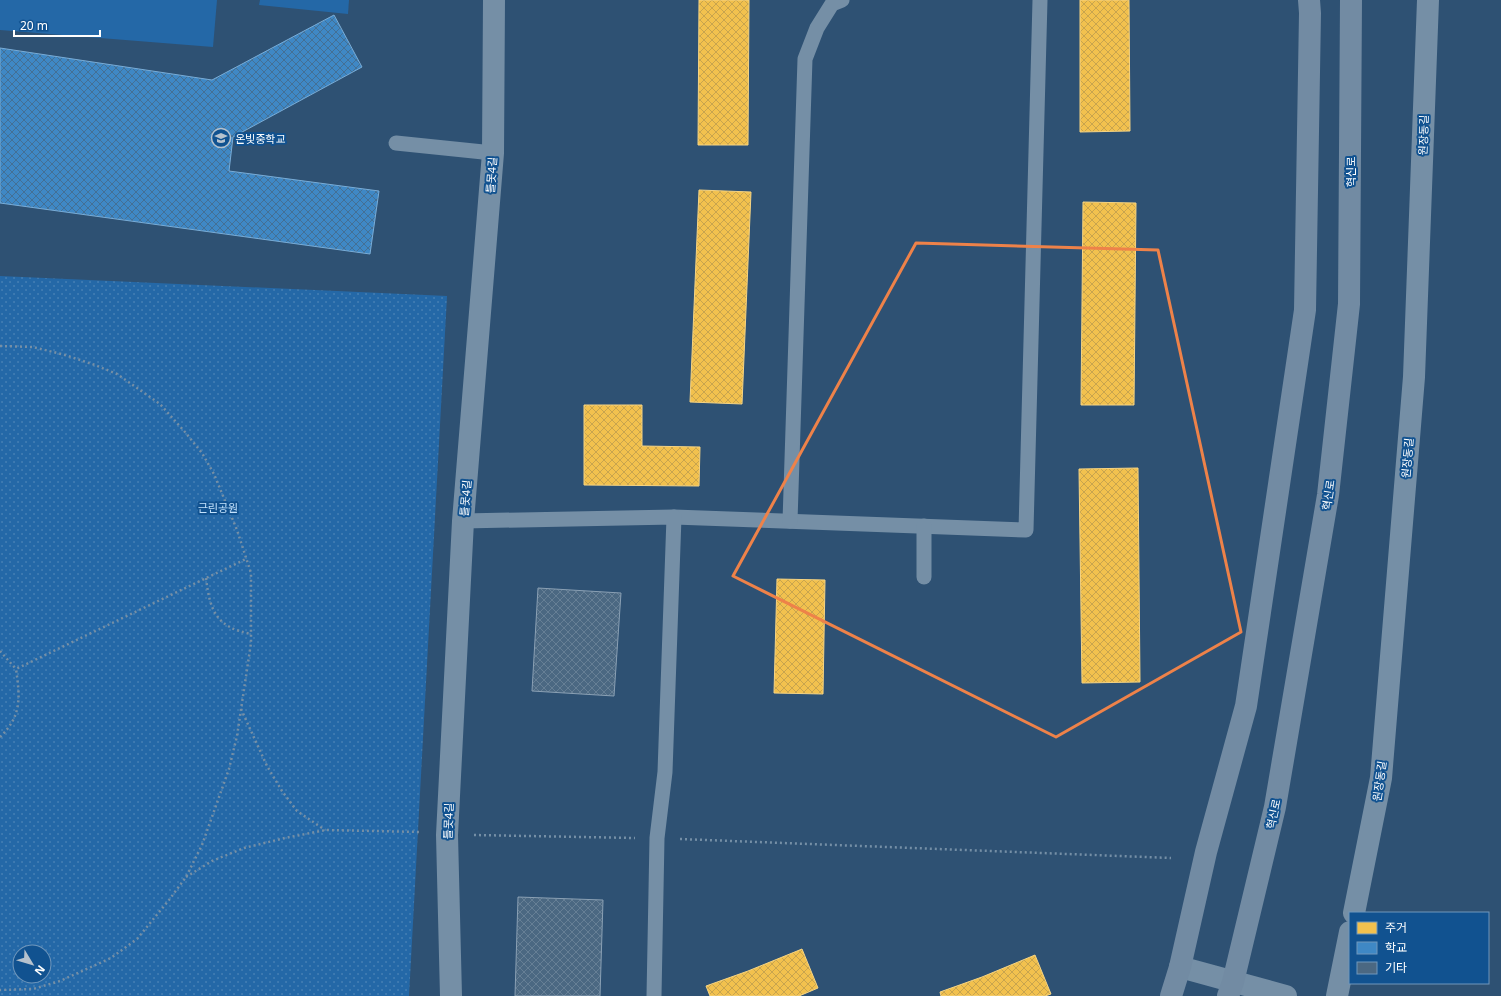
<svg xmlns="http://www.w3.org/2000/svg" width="1501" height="996" font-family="'Noto Sans','Noto Sans KR',sans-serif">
	<defs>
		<pattern id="park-dots" width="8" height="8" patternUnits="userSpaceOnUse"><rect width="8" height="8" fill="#2468a7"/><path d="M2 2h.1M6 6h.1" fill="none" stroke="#457fb4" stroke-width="1.8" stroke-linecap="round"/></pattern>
		<pattern id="homes-cross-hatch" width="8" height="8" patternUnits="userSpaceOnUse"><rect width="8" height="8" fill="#f2c14e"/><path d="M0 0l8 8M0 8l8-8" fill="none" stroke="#c8a44e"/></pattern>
		<pattern id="schools-cross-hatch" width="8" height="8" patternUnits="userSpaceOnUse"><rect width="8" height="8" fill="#3f88c5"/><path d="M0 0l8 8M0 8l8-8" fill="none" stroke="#447095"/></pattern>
		<pattern id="building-cross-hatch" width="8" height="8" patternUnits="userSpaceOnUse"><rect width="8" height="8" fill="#4b6882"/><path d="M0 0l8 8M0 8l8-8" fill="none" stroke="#667f95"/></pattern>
	</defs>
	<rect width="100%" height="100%" fill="#2e5173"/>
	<g fill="#2468a7">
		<polygon points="0,0 217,0 213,47 0,30"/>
		<polygon points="260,0 349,0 348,14 259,5"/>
	</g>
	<path fill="url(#park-dots)" fill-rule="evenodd" d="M0,276L447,296L409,996H0ZM20,952H44V976H20Z"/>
	<g fill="url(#homes-cross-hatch)" stroke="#f6d483">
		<polygon points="699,0 749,0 748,145 698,145"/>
		<polygon points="1080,0 1129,0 1130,131 1080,132"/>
		<polygon points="699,190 751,192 742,404 690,402"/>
		<polygon points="1083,202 1136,203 1134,405 1081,405"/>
		<polygon points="584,405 642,405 642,446 700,447 699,486 584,485"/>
		<polygon points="1138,468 1140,682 1082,683 1079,469"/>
		<polygon points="777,579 825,580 823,694 774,693"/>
		<polygon points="802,949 818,988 799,996 710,996 706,986 748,971"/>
		<polygon points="1035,955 1051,994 1045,996 941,996 940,992 982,977"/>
	</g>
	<polygon fill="url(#schools-cross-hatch)" stroke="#79acd6" points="334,15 362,67 233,137 229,171 379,191 370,254 0,203 0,48 212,80"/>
	<g fill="url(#building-cross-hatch)" stroke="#8aa0b4">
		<polygon points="538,588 621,593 614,696 532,691"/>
		<polygon points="518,897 603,900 600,996 515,996"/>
	</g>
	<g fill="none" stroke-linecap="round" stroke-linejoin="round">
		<g stroke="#758fa6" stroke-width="2.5" stroke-dasharray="2 3" stroke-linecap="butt">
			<polyline points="0,346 33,347 65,355 95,365 117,374 160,404 185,432 202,453 214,474 237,530 251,573 251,643 237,736 229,769 202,845 186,877 169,900 137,939 111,958 60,981 33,989 0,990"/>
			<path d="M206,578C210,611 216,627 251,634"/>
			<polyline points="0,651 16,669"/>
			<polyline points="241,709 267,766 282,791 297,811 325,830"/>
			<path d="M0,737C22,716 20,697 16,669L246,559"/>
			<polyline points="474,835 635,838"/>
			<polyline points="680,839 1171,858"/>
			<polyline points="186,877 212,861 244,848 285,838 326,830 421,832"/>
		</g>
		<g stroke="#758fa6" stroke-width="15">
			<polyline points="396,143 493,153"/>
			<polyline points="674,517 1026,530 1040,0"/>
			<polyline points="463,521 674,517 665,772 657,838 654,996"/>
			<polyline points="790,521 805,59 817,28 832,4 842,0"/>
			<polyline points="924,577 924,526"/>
		</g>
		<g stroke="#758fa6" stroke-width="22">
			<polyline points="1354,913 1381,778 1414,377 1428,0"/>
			<polyline points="1180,967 1286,996"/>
			<polyline points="451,996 447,835 463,521 493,153 494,0"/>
			<polyline points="1337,996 1350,932"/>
		</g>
		<g stroke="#728ba3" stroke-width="22">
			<polyline points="1171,996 1180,967 1206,852 1246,706 1305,310 1310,13 1309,0"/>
			<polyline points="1228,996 1233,982 1275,807 1328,495 1349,304 1351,0"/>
		</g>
	</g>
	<path fill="none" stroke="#ee8249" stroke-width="3" stroke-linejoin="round" d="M916,243L1158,250L1241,632L1056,737L733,576Z"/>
	<defs>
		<symbol id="school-ring" viewBox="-11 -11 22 22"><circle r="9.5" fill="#115290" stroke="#b6c2ce" stroke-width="1.5"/><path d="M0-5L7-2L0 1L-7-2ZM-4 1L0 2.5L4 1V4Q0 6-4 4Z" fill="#b6c2ce"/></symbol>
	</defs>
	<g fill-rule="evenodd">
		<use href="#school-ring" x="210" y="127" width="22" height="22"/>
	</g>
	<g text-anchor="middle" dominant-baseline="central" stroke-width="4" stroke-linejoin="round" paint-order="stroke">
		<g font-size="11" fill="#fff" stroke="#115290">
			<text transform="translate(1423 135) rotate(-88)">원장동길</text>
			<text transform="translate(1350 172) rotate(-90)">혁신로</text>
			<text transform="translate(491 175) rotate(-86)">틀못4길</text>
			<text transform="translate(1407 458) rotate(-85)">원장동길</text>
			<text transform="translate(1328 495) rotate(-82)">혁신로</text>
			<text transform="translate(465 498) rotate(-85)">틀못4길</text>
			<text transform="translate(1379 781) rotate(-82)">원장동길</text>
			<text transform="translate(1273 814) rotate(-78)">혁신로</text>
			<text transform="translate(448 821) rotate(-88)">틀못4길</text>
		</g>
		<g font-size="11" fill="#fff" stroke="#115290" text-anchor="start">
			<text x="235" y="138">온빛중학교</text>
		</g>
		<g font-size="11" fill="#c3e2fd" stroke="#115290">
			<text x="218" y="507">근린공원</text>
		</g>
	</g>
	<rect x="1349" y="912" width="140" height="72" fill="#115290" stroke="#7097bc"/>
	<rect x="1357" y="922" width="20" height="12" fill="#f2c14e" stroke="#7097bc"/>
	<text x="1385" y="932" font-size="12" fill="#ffffff">주거</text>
	<rect x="1357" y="942" width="20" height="12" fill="#3f88c5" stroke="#7097bc"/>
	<text x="1385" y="952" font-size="12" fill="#ffffff">학교</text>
	<rect x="1357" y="962" width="20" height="12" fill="#4b6882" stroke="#7097bc"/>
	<text x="1385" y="972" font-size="12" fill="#ffffff">기타</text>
	<g transform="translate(32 964) rotate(128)"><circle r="19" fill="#115290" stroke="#7097bc"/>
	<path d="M0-3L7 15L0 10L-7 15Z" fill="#b6c2ce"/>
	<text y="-6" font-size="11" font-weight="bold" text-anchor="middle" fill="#ffffff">N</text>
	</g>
	<path d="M14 30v6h86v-6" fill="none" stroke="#ffffff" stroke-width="2"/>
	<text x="20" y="30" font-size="12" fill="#ffffff" stroke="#115290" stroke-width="3" paint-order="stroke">20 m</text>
</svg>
